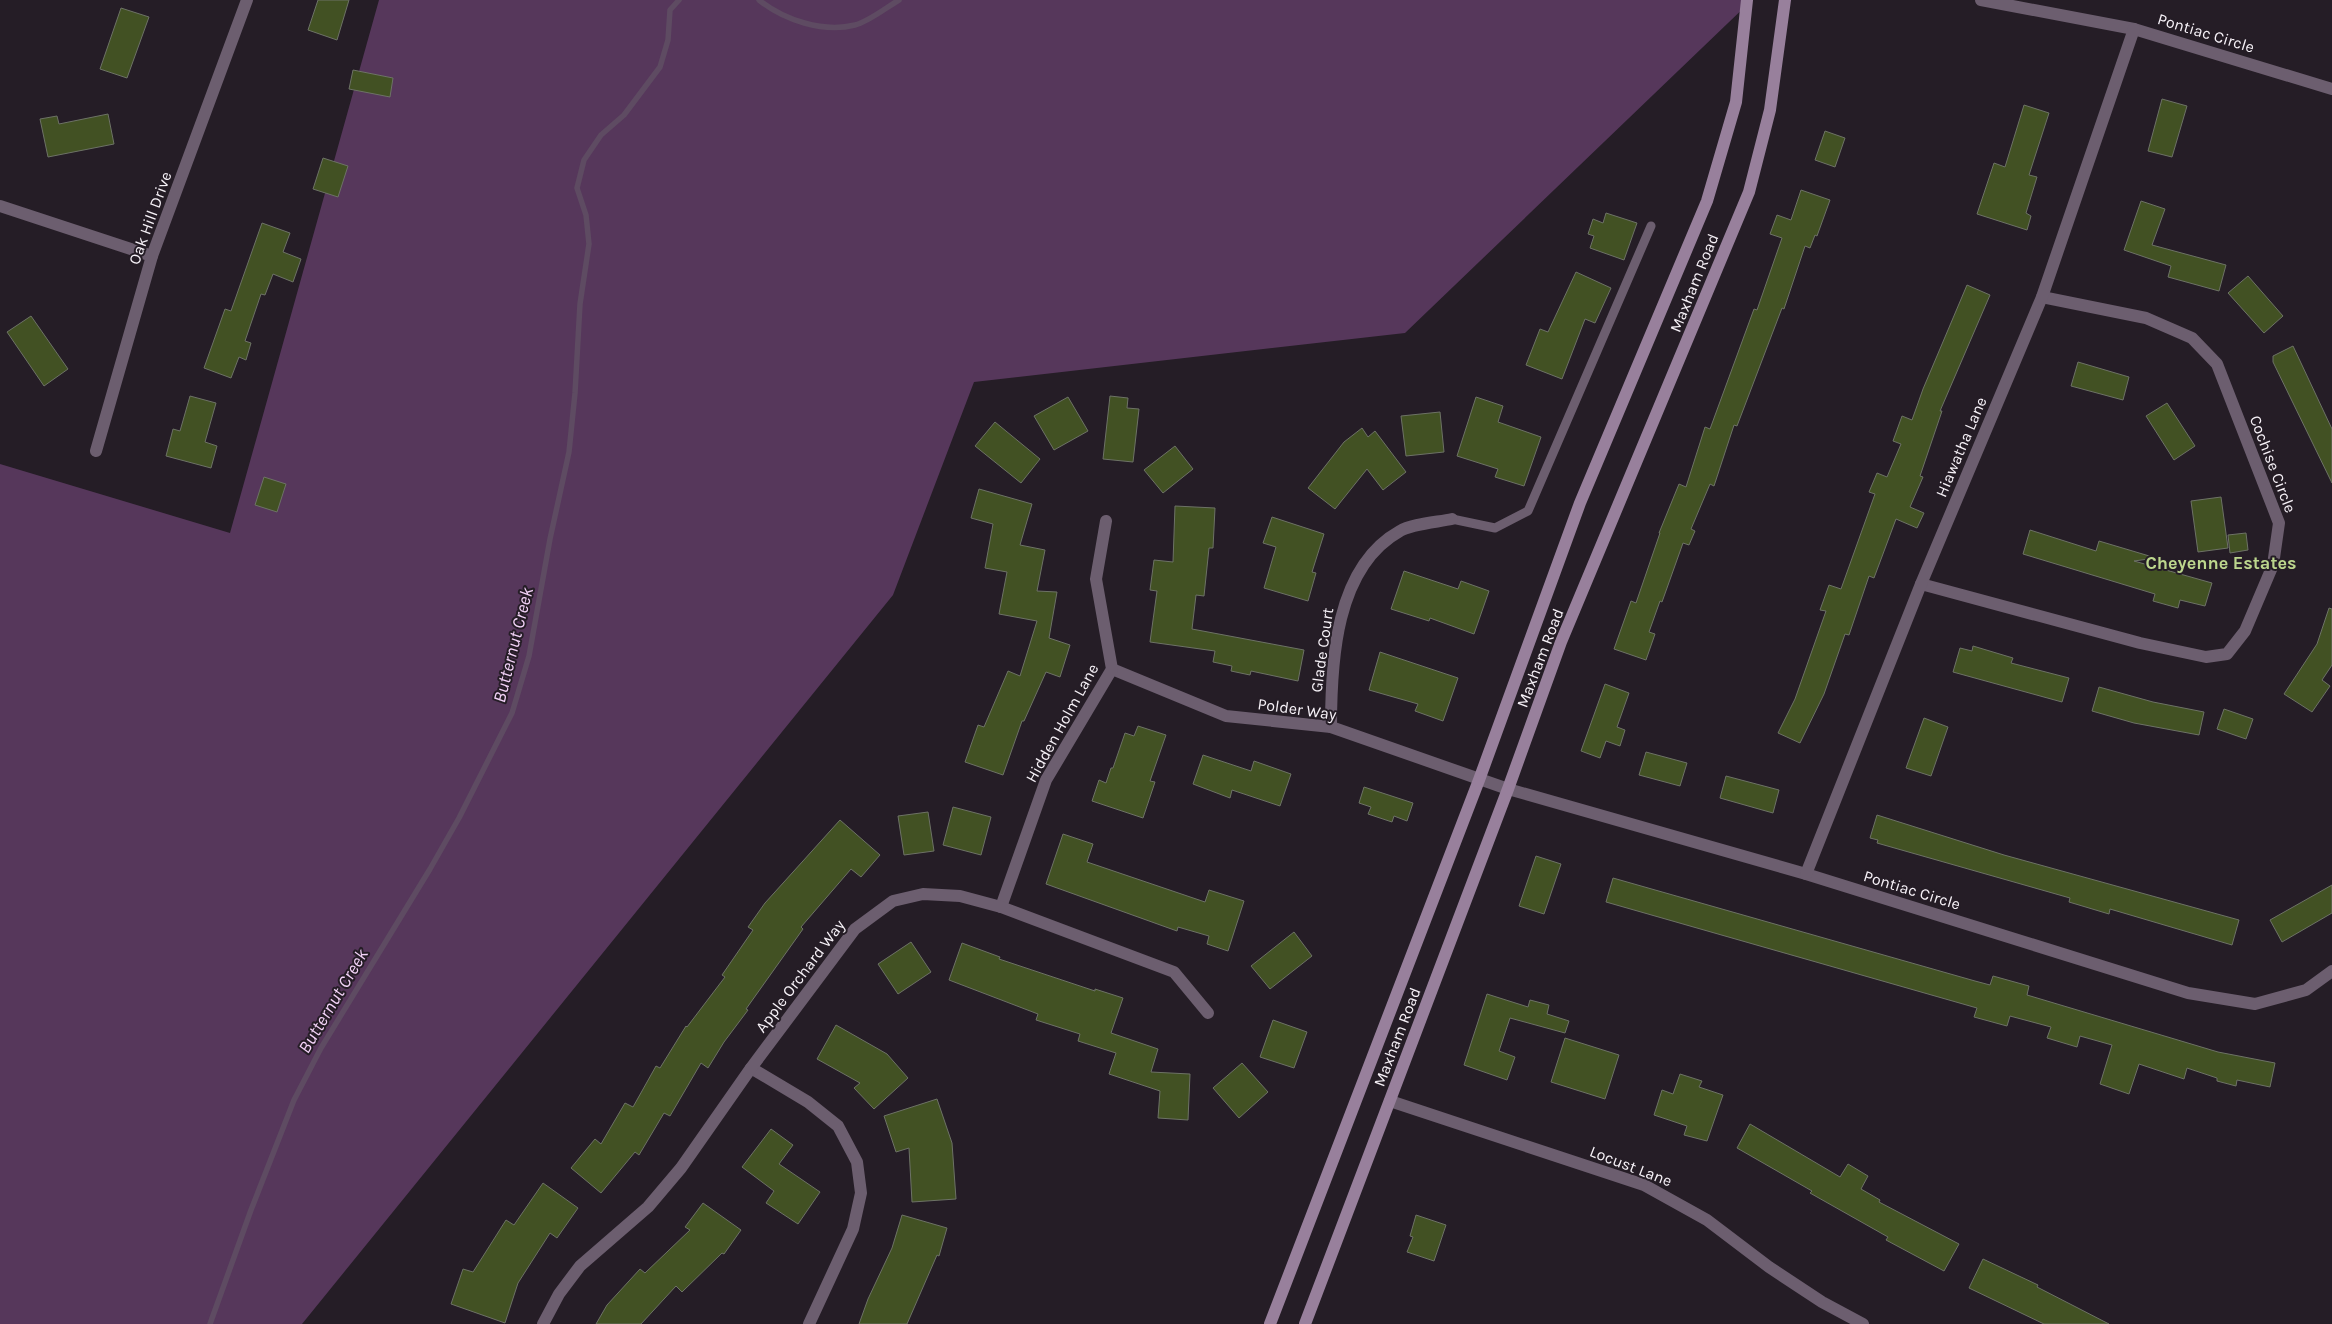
<svg xmlns="http://www.w3.org/2000/svg" width="2332" height="1324" font-family="Karla,sans-serif">
	<rect width="100%" height="100%" fill="#251d26"/>
	<polygon fill="#56375b" points="379,0 1752,0 1405,333 974,382 893,595 302,1324 0,1324 0,464 230,533"/>
	<g fill="none" stroke-linecap="round" stroke-linejoin="round">
		<g stroke="#5e4b62" stroke-width="5.5">
			<path d="M759,0C784,20 823,33 855,25C868,22 887,7 899,0"/>
			<polyline points="210,1324 251,1210 294,1100 321,1048 430,869 459,818 512,713 529,656 550,539 569,452 575,393 580,304 589,244 586,215 577,188 584,160 601,135 624,115 660,67 668,40 670,10 679,0"/>
		</g>
	</g>
	<g fill="#425123" stroke="#6d7266">
		<polygon points="318,0 349,0 337,40 308,30"/>
		<polygon points="121,8 149,17 127,78 100,69"/>
		<polygon points="353,70 393,78 390,97 349,89"/>
		<polygon points="2162,99 2187,106 2172,157 2148,151"/>
		<polygon points="2024,105 2049,113 2029,175 2037,177 2026,213 2031,216 2027,230 1977,214 1994,163 2005,167"/>
		<polygon points="108,114 114,144 48,157 40,119 57,116 59,124"/>
		<polygon points="1825,131 1845,138 1835,167 1815,160"/>
		<polygon points="323,158 348,166 338,197 313,189"/>
		<polygon points="1801,190 1830,200 1817,236 1815,235 1810,248 1805,246 1784,309 1782,308 1737,426 1734,425 1714,486 1710,484 1691,529 1695,531 1689,545 1683,543 1662,602 1660,601 1649,632 1655,634 1646,660 1614,649 1631,601 1636,603 1660,533 1659,533 1679,484 1686,487 1705,427 1710,429 1754,309 1757,310 1782,238 1770,234 1777,215 1791,220"/>
		<polygon points="2141,201 2165,209 2152,245 2226,265 2219,291 2168,277 2171,266 2124,250"/>
		<polygon points="1606,213 1637,223 1624,260 1590,248 1594,236 1588,234 1593,219 1603,223"/>
		<polygon points="262,223 290,233 283,252 301,259 293,282 273,274 265,295 261,294 245,341 251,343 246,360 239,357 231,378 204,368 225,309 231,311"/>
		<polygon points="1576,272 1611,288 1595,323 1585,319 1562,379 1526,365 1540,329 1548,332"/>
		<polygon points="2248,276 2283,316 2264,333 2228,293"/>
		<polygon points="1967,285 1990,295 1940,411 1942,411 1920,476 1923,477 1910,507 1924,513 1917,528 1896,519 1874,578 1869,576 1849,635 1845,634 1824,694 1800,743 1778,733 1795,699 1826,611 1820,610 1829,585 1841,589 1875,494 1869,492 1877,473 1887,477 1901,444 1893,441 1902,416 1912,420 1923,389"/>
		<polygon points="31,316 68,369 44,386 7,332"/>
		<polygon points="2293,346 2332,429 2332,483 2273,362 2273,356"/>
		<polygon points="2078,362 2129,377 2123,400 2071,386"/>
		<polygon points="190,396 216,403 205,442 217,446 211,468 166,456 173,429 180,431"/>
		<polygon points="1110,396 1128,398 1127,408 1139,409 1133,462 1103,459"/>
		<polygon points="1068,397 1088,431 1054,450 1034,416"/>
		<polygon points="1476,397 1503,406 1498,422 1541,437 1524,486 1495,477 1498,469 1457,456"/>
		<polygon points="2167,403 2195,446 2174,460 2146,416"/>
		<polygon points="1440,412 1444,452 1406,456 1401,416"/>
		<polygon points="995,422 1040,459 1021,483 975,446"/>
		<polygon points="1362,428 1368,437 1375,431 1406,472 1383,490 1367,469 1335,509 1308,488 1344,442"/>
		<polygon points="1175,446 1193,469 1163,493 1144,470"/>
		<polygon points="264,477 286,484 277,512 255,505"/>
		<polygon points="979,489 1032,504 1020,545 1045,550 1037,591 1057,592 1049,638 1070,645 1060,677 1046,672 1024,721 1022,721 1003,775 965,762 978,725 984,727 1008,671 1020,676 1037,621 999,614 1007,572 985,568 993,524 971,518"/>
		<polygon points="2221,497 2228,548 2198,552 2191,501"/>
		<polygon points="1175,506 1215,508 1213,548 1209,548 1204,596 1196,595 1192,629 1304,650 1298,681 1251,671 1250,675 1231,671 1232,666 1213,662 1215,651 1150,642 1157,591 1150,590 1154,560 1173,562"/>
		<polygon points="1272,517 1324,534 1312,572 1316,573 1308,601 1264,588 1276,547 1263,543"/>
		<polygon points="2030,530 2096,551 2099,541 2156,558 2134,561 2212,583 2205,606 2180,600 2178,608 2153,601 2155,594 2023,554"/>
		<polygon points="2246,533 2248,550 2230,553 2228,535"/>
		<polygon points="1404,571 1458,589 1461,581 1489,591 1474,634 1430,618 1429,621 1391,609"/>
		<polygon points="2329,608 2332,609 2332,665 2322,680 2330,686 2312,712 2284,694 2317,644"/>
		<polygon points="1973,646 2013,658 2011,663 2069,678 2062,702 1953,672 1960,648 1972,651"/>
		<polygon points="1380,652 1458,678 1443,721 1415,711 1418,704 1369,690"/>
		<polygon points="1605,684 1629,693 1617,727 1625,730 1620,746 1606,741 1600,758 1581,751"/>
		<polygon points="2099,687 2153,702 2204,712 2199,735 2134,723 2092,711"/>
		<polygon points="2224,709 2253,719 2246,739 2217,729"/>
		<polygon points="1924,718 1948,727 1931,776 1906,768"/>
		<polygon points="1138,726 1166,735 1150,781 1155,782 1143,818 1092,801 1099,780 1106,783 1111,768 1113,768 1125,733 1134,736"/>
		<polygon points="1646,752 1687,763 1680,786 1639,775"/>
		<polygon points="1203,755 1251,771 1254,761 1291,774 1280,806 1232,790 1230,798 1193,784"/>
		<polygon points="1726,776 1779,790 1773,813 1720,798"/>
		<polygon points="1364,787 1413,803 1407,821 1394,816 1392,822 1368,814 1371,807 1359,803"/>
		<polygon points="953,807 991,817 981,855 943,845"/>
		<polygon points="928,812 934,851 904,855 898,816"/>
		<polygon points="1877,815 2004,855 2239,920 2232,945 2110,909 2109,914 2069,902 2070,898 1877,843 1878,840 1870,838"/>
		<polygon points="840,820 880,855 861,877 851,869 801,927 803,929 746,1009 748,1010 724,1042 708,1068 701,1063 670,1116 664,1113 639,1155 635,1152 601,1193 571,1168 595,1139 601,1144 625,1103 633,1107 656,1066 660,1068 686,1026 687,1027 725,977 722,975 753,930 748,927 765,903"/>
		<polygon points="1063,834 1093,844 1087,862 1205,902 1209,890 1244,901 1228,951 1207,944 1209,936 1178,927 1177,931 1046,884"/>
		<polygon points="1536,856 1561,864 1544,914 1519,906"/>
		<polygon points="1613,878 1975,981 1990,985 1993,976 2029,986 2027,995 2218,1052 2275,1063 2270,1087 2237,1080 2236,1086 2217,1081 2217,1078 2187,1068 2184,1079 2139,1064 2129,1094 2100,1084 2112,1045 2080,1036 2077,1047 2047,1038 2051,1027 2010,1016 2007,1026 1974,1017 1977,1008 1606,902"/>
		<polygon points="2332,885 2332,913 2282,942 2270,920"/>
		<polygon points="1294,932 1312,956 1270,989 1251,966"/>
		<polygon points="911,942 931,972 898,994 878,964"/>
		<polygon points="962,943 1000,957 999,959 1095,991 1095,989 1123,998 1111,1033 1158,1049 1151,1072 1190,1074 1188,1120 1158,1118 1160,1091 1109,1074 1116,1053 1078,1041 1080,1034 1036,1020 1038,1014 949,980"/>
		<polygon points="1487,994 1528,1007 1530,1000 1549,1005 1547,1014 1569,1021 1565,1033 1510,1018 1499,1051 1515,1057 1507,1080 1464,1065"/>
		<polygon points="1273,1020 1307,1032 1294,1068 1260,1057"/>
		<polygon points="836,1025 887,1054 908,1078 874,1109 854,1088 860,1083 817,1059"/>
		<polygon points="1565,1038 1619,1055 1605,1099 1551,1082"/>
		<polygon points="1242,1063 1268,1092 1239,1118 1213,1088"/>
		<polygon points="1680,1074 1702,1081 1699,1087 1723,1095 1707,1141 1684,1135 1687,1126 1654,1115 1662,1090 1673,1094"/>
		<polygon points="937,1099 952,1143 956,1199 912,1202 909,1148 896,1152 884,1116"/>
		<polygon points="1750,1124 1840,1177 1848,1164 1868,1176 1861,1189 1880,1200 1879,1202 1959,1244 1944,1271 1886,1240 1888,1237 1810,1193 1812,1191 1737,1148"/>
		<polygon points="771,1129 793,1145 779,1164 820,1192 798,1224 766,1203 774,1191 742,1167"/>
		<polygon points="543,1183 578,1208 557,1238 550,1233 518,1283 505,1323 451,1304 463,1269 473,1272 506,1220 514,1225"/>
		<polygon points="703,1203 741,1230 724,1254 722,1253 682,1292 676,1286 641,1324 596,1324 607,1305 640,1269 645,1273 690,1230 685,1227"/>
		<polygon points="902,1215 947,1228 939,1256 937,1255 907,1324 859,1324 868,1299 892,1248"/>
		<polygon points="1416,1215 1446,1225 1434,1261 1407,1252 1413,1237 1410,1236"/>
		<polygon points="1983,1259 2038,1285 2037,1287 2109,1324 2044,1324 1969,1288"/>
	</g>
	<g fill="none" stroke-linecap="round" stroke-linejoin="round">
		<polyline stroke="#6c5e6f" stroke-width="9" points="1452,519 1495,528 1528,511 1651,226"/>
		<g stroke="#6c5e6f" stroke-width="12">
			<polyline points="1981,0 2134,29 2332,89"/>
			<polyline points="0,206 152,256"/>
			<polyline points="96,451 152,256 247,0"/>
			<polyline points="1921,584 2140,643 2206,657 2227,654 2245,631 2273,565 2279,523 2217,364 2192,338 2146,318 2042,297"/>
			<polyline points="1112,669 1226,716 1331,727 1508,789 1806,874 2188,993 2255,1004 2306,990 2332,971"/>
			<path d="M1331,727C1331,662 1335,567 1400,531C1411,524 1438,522 1452,519"/>
			<polyline points="1806,874 1921,584 2042,297 2134,29"/>
			<polyline points="1001,907 1046,780 1112,669 1096,579 1106,521"/>
			<polyline points="751,1068 808,1102 838,1126 857,1162 861,1193 853,1229 809,1324"/>
			<polyline points="1390,1101 1644,1185 1707,1220 1769,1267 1822,1302 1863,1324"/>
			<polyline points="543,1324 559,1294 580,1266 648,1207 681,1168 751,1068 855,929 893,901 923,894 960,896 1001,907 1174,972 1208,1013"/>
		</g>
		<g stroke="#98809c" stroke-width="12">
			<polyline points="1270,1324 1479,780 1580,503 1707,201 1736,102 1747,0"/>
			<polyline points="1305,1324 1508,789 1561,642 1749,192 1770,110 1785,0"/>
		</g>
	</g>
	<g text-anchor="middle" dominant-baseline="central" stroke-width="4" stroke-linejoin="round" paint-order="stroke">
		<g font-size="16" fill="#f7f2f8" stroke="#251d26">
			<text transform="translate(2206 33) rotate(17)">Pontiac Circle</text>
			<text transform="translate(150 218) rotate(-70)">Oak Hill Drive</text>
			<text transform="translate(1694 283) rotate(-68)">Maxham Road</text>
			<text transform="translate(1961 447) rotate(-67)">Hiawatha Lane</text>
			<text transform="translate(2273 464) rotate(69)">Cochise Circle</text>
			<text transform="translate(1322 650) rotate(-82)">Glade Court</text>
			<text transform="translate(1540 658) rotate(-69)">Maxham Road</text>
			<text transform="translate(1297 709) rotate(8)">Polder Way</text>
			<text transform="translate(1062 723) rotate(-61)">Hidden Holm Lane</text>
			<text transform="translate(1912 890) rotate(17)">Pontiac Circle</text>
			<text transform="translate(800 976) rotate(-53)">Apple Orchard Way</text>
			<text transform="translate(1397 1037) rotate(-69)">Maxham Road</text>
			<text transform="translate(1631 1166) rotate(21)">Locust Lane</text>
		</g>
		<g font-size="18" font-weight="bold" fill="#bcd68d" stroke="#251d26">
			<text x="2221" y="563">Cheyenne Estates</text>
		</g>
		<g font-size="18" font-style="italic" fill="#f3d3f8" stroke="#251d26">
			<text transform="translate(513 645) rotate(-76)">Butternut Creek</text>
			<text transform="translate(333 1001) rotate(-59)">Butternut Creek</text>
		</g>
	</g>
</svg>
